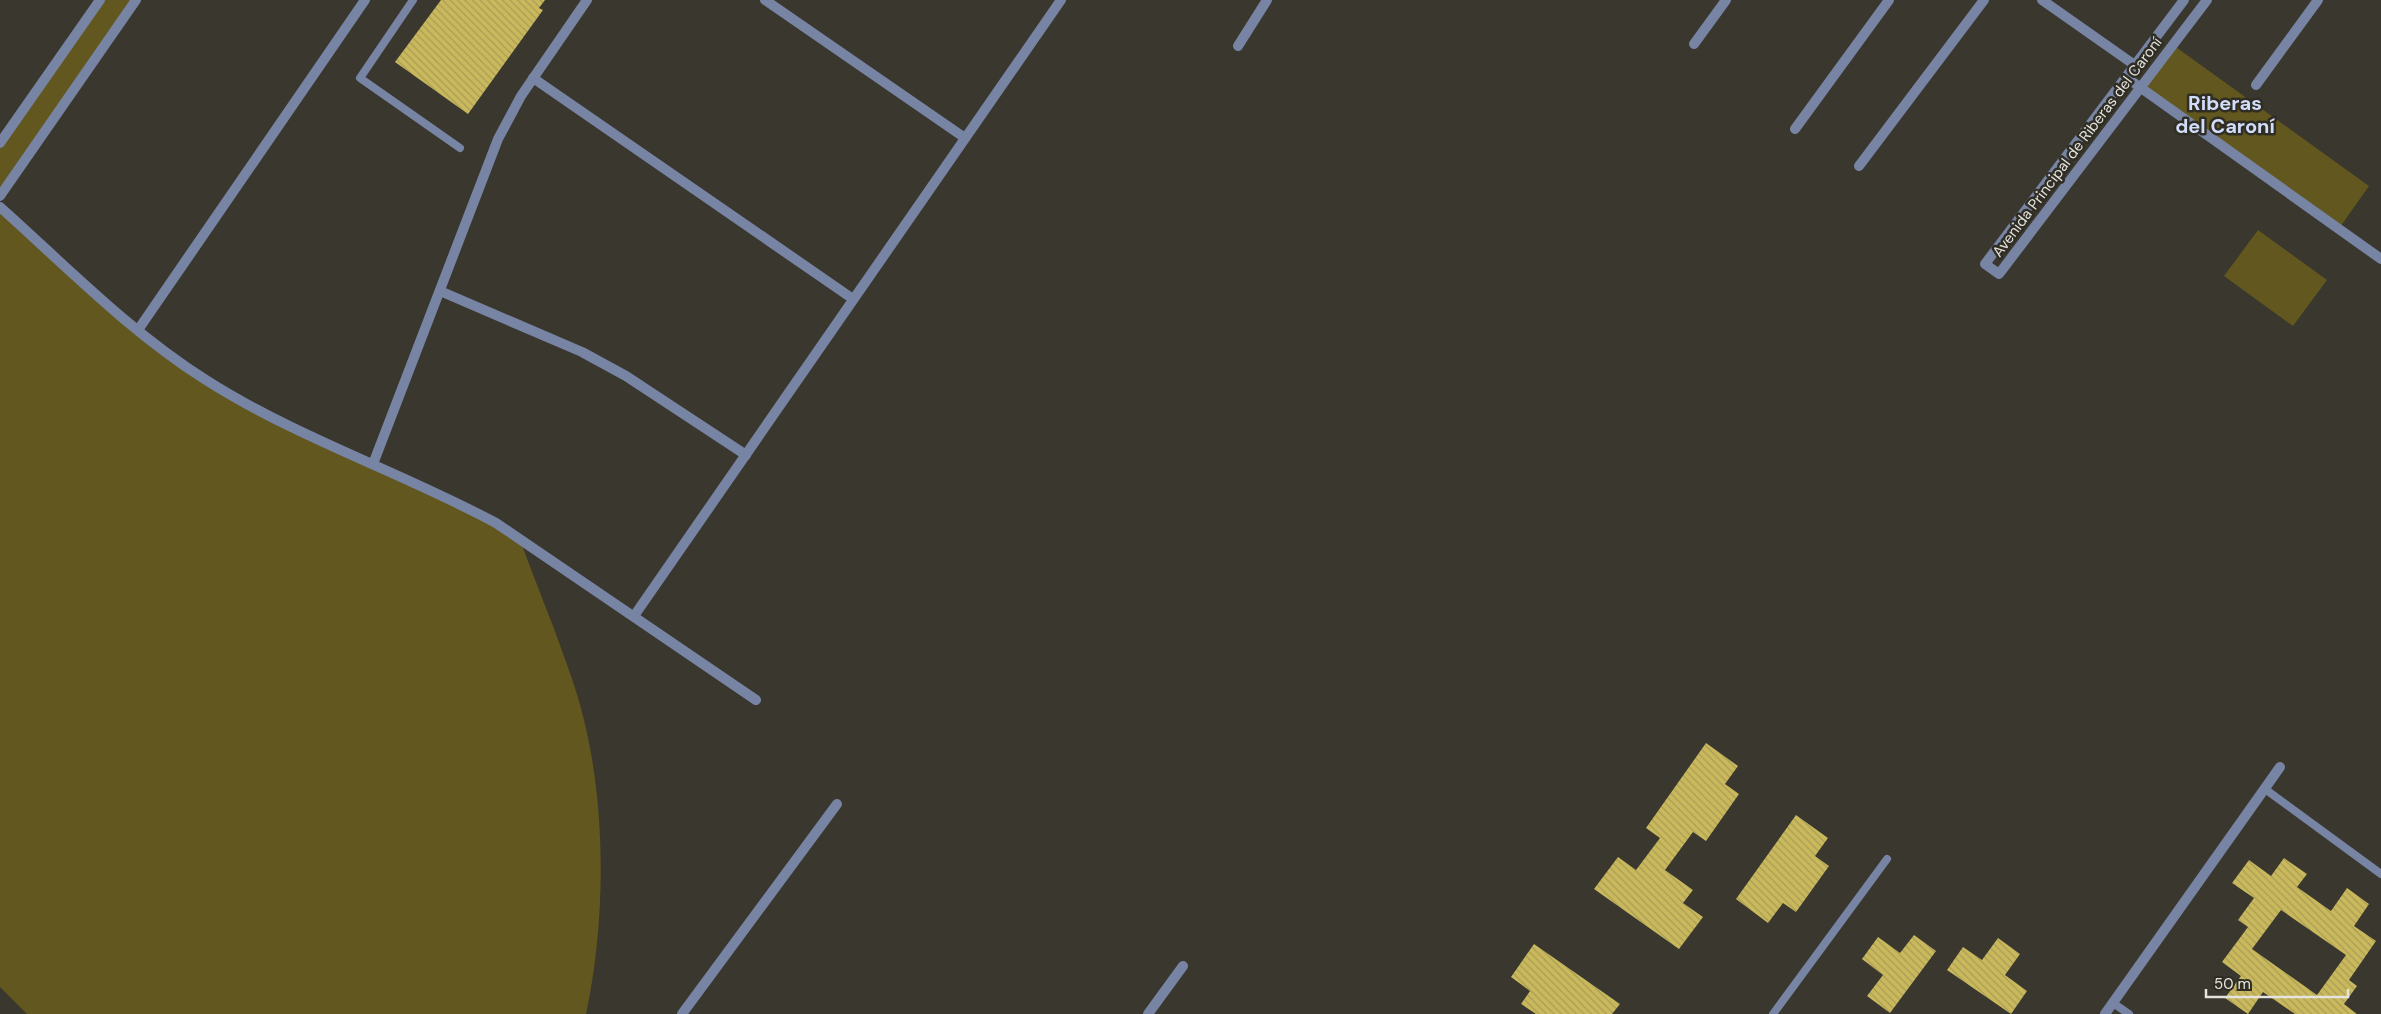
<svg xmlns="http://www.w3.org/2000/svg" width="2381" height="1014" font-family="'DM Sans',sans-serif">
	<defs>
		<pattern id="building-back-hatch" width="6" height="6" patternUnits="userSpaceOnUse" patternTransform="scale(1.25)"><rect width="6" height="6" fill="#cab95c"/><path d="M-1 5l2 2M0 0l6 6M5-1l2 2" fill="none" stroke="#a89c56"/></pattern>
	</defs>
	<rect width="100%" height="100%" fill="#39372e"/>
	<g fill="#62571e">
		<polygon points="100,0 136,0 0,196 0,143"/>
		<polygon points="2173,45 2369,186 2338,230 2141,88"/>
		<path d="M0,207L74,276L206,380L519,537C536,584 556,631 572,679C607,779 608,912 586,1014H27L0,987Z"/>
		<polygon points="2258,230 2327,280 2293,326 2224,276"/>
	</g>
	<g fill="url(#building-back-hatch)" fill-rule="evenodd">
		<polygon points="441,0 545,0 539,8 543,10 468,114 395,62"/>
		<polygon points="1706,743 1738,766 1725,784 1739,794 1706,841 1693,832 1665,870 1693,890 1683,903 1703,917 1679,949 1594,889 1618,857 1636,870 1660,838 1646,828"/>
		<polygon points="1796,815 1828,838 1815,856 1829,866 1796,912 1783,903 1768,923 1736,899"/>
		<path d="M2284,858L2307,874L2297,887L2331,911L2347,888L2369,904L2354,926L2376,941L2349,980L2357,986L2344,1004L2357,1014H2295L2263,992L2248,1014L2225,998L2241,976L2222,962L2248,927L2238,920L2254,898L2232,883L2249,860L2271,876ZM2281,910L2346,955L2317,995L2252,949Z"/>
		<polygon points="1914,935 1936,951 1890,1013 1867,996 1883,975 1862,959 1878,937 1900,953"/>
		<polygon points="1998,938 2020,954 2005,975 2027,991 2011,1014 1947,970 1963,947 1982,960"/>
		<polygon points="1534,944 1620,1004 1612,1014 1536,1014 1521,1004 1530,991 1511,977"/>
	</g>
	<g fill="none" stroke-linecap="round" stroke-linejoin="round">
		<g stroke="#7784a4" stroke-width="8">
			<polyline points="413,0 360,78 460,148"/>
			<polyline points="2265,789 2381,874"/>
			<polyline points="2113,1003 2129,1014"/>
			<polyline points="1773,1014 1887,859"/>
		</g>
		<g stroke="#7784a4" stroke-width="10">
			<polyline points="765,0 965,138"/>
			<polyline points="2042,0 2136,66"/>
			<polyline points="2184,0 1985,264 1999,274 2207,0"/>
			<polyline points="1694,44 1726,0"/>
			<polyline points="1238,46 1267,0"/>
			<polyline points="533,78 853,299"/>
			<polyline points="2127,78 2381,259"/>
			<polyline points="2256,85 2318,0"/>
			<polyline points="1795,129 1889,0"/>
			<polyline points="0,143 100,0"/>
			<polyline points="1859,166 1984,0"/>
			<polyline points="0,196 136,0"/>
			<path d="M0,207C67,267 130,332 206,380C297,438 401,472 496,523L756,700"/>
			<polyline points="440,291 582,352 626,376 746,455"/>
			<polyline points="138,330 365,0"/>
			<polyline points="373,464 498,139 521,96 587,0"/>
			<polyline points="634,616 1061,0"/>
			<polyline points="682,1014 837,804"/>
			<polyline points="1148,1014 1183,966"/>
			<polyline points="2105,1014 2280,767"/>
		</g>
	</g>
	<g text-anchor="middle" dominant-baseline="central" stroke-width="5" stroke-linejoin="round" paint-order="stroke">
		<g font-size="15" fill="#e4e3dd" stroke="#2f2d24">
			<text transform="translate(2077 147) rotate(-53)">Avenida Principal de Riberas del Caroní</text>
		</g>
		<g font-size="20" font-weight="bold" fill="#d2ddf9" stroke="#2f2d24">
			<text x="2225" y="103">Riberas<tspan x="2225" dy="23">del Caroní</tspan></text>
		</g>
	</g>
	<path d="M2206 989v8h142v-8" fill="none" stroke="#e4e3dd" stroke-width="2.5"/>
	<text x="2214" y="989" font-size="15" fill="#e4e3dd" stroke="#2f2d24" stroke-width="4" paint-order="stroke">50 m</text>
</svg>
